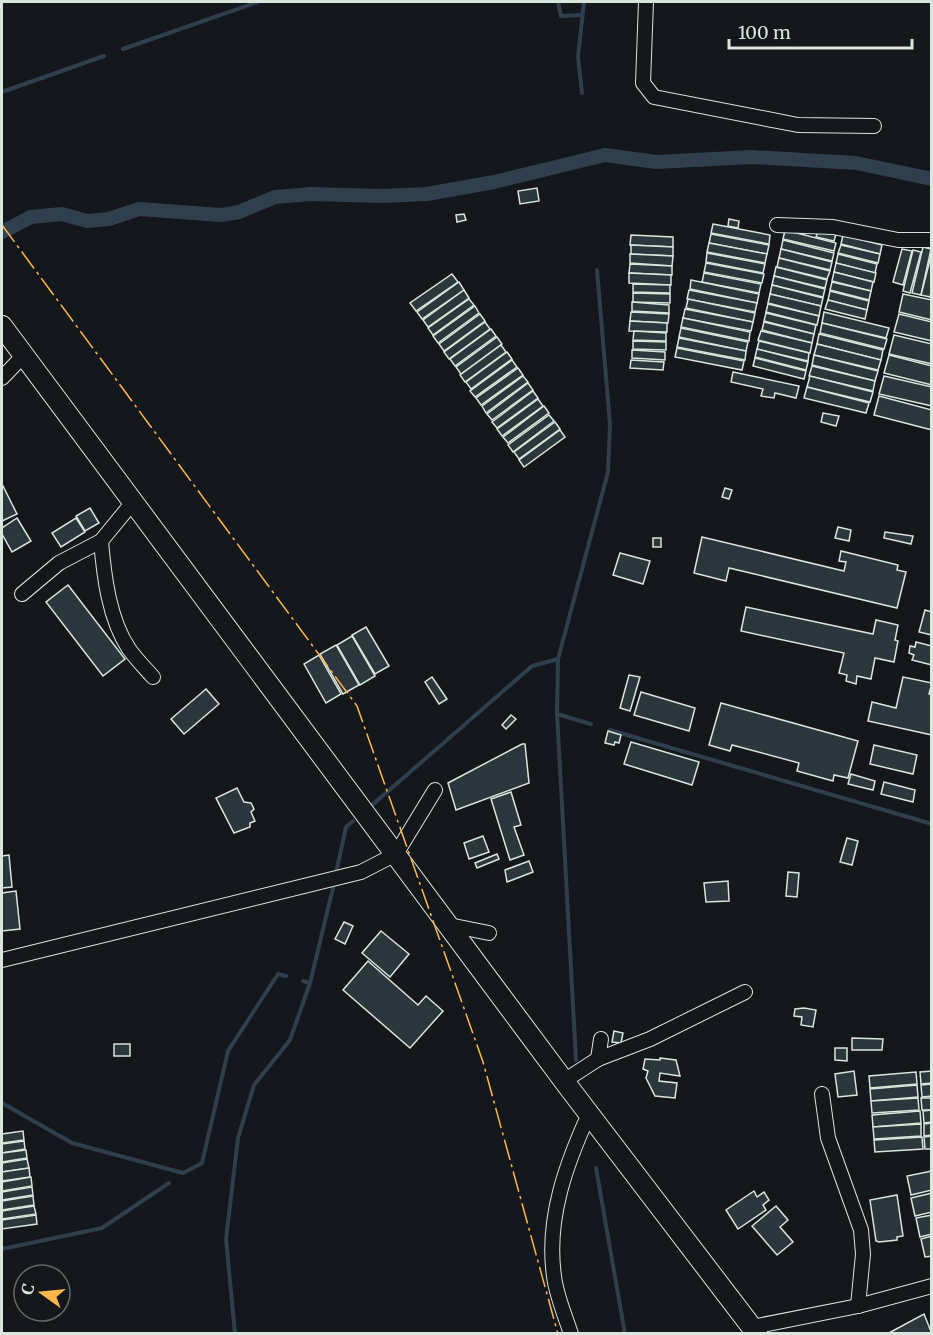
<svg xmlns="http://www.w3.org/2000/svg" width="933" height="1335" font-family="Merriweather,serif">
	<rect width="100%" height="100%" fill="#14181c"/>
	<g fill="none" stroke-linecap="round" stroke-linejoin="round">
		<g stroke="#2f3f4d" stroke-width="4">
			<polyline points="558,2 561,16 582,15"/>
			<polyline points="123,49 258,2"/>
			<polyline points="2,92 104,56"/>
			<polyline points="582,93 578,57 584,2"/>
			<polyline points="557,714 591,724"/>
			<polyline points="610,730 932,824"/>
			<polyline points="371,806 532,666 558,659"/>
			<polyline points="336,873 346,827 353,821"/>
			<polyline points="303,981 310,983"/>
			<polyline points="576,1060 557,714 558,659 608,472 610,424 597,270"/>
			<polyline points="2,1103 72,1143 183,1173 202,1163 228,1051 278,974 286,976"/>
			<polyline points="596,1168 625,1334"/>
			<polyline points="2,1249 102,1228 169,1183"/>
			<polyline points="235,1334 226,1239 238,1138 254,1085 290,1040 310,983 333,888"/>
		</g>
		<polyline stroke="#2f3f4d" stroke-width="14" points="2,232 31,217 62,214 87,221 109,219 139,209 221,215 239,212 275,197 311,194 382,196 427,194 494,182 605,155 656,162 752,157 856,163 932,179"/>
	</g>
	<g fill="#2c363c" stroke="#d8e6dc" stroke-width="1.5">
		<polygon points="537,188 539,201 520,204 518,191"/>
		<polygon points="464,214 466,220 457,222 456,215"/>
		<polygon points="729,219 739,221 738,228 728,226"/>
		<polygon points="713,224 770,235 769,244 711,233"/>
		<polygon points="785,230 836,243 834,251 783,239"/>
		<polygon points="818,231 836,234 834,241 816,237"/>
		<polygon points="711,234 769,245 767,254 709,243"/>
		<polygon points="631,235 673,237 673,247 630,245"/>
		<polygon points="843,235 882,245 880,254 841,244"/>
		<polygon points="783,240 834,253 832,261 781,249"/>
		<polygon points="709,243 767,254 765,263 707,252"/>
		<polygon points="631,245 673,247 673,256 631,254"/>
		<polygon points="841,245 880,254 878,263 838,253"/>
		<polygon points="923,247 931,249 921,295 912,293"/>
		<polygon points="781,249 832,262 830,270 779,258"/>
		<polygon points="902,249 912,251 903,285 893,282"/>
		<polygon points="913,250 921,252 910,293 903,291"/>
		<polygon points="932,252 932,289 930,297 921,295"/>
		<polygon points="707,253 765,264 763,273 706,262"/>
		<polygon points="630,254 673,256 672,266 630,263"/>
		<polygon points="838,254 877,264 875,273 836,263"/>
		<polygon points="779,258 830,271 827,279 777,267"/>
		<polygon points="706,263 764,274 762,283 704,272"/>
		<polygon points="836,263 876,273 874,282 834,272"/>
		<polygon points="630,264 672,266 672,275 629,273"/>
		<polygon points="776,267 827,280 825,288 774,276"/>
		<polygon points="834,272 873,282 871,291 832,281"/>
		<polygon points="629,273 671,275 671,285 629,283"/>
		<polygon points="704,273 761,284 759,293 702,282"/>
		<polygon points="452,274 458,282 416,311 410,303"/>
		<polygon points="774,276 825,289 823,297 772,285"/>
		<polygon points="691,280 759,294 757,303 690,289"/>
		<polygon points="459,282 464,290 422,319 417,312"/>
		<polygon points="832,282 871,291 869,300 830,290"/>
		<polygon points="633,284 670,285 670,293 633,292"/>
		<polygon points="772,285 823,298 821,306 770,294"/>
		<polygon points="464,290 469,298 428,327 423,320"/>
		<polygon points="689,290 757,303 755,312 687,299"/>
		<polygon points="830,291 869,301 867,310 828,300"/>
		<polygon points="633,293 670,294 670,303 633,302"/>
		<polygon points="770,294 821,306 819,316 768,303"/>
		<polygon points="903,294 932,300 932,320 899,312"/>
		<polygon points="469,299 474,305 433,335 428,328"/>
		<polygon points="688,299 755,313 753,322 686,308"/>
		<polygon points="828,300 867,310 865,319 825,309"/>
		<polygon points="632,302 669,305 669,313 632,311"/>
		<polygon points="768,304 819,316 817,325 766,312"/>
		<polygon points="475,306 479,313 438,343 433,336"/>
		<polygon points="685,309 753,322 751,331 683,318"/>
		<polygon points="631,312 669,314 668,323 630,321"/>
		<polygon points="824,312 889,328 886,338 822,323"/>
		<polygon points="766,313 816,325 814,334 764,321"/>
		<polygon points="480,314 485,321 444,351 439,344"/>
		<polygon points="899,314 932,322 932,341 894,332"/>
		<polygon points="683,318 750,332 749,341 681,327"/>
		<polygon points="630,321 667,323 667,332 629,331"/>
		<polygon points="485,322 490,329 449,359 444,352"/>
		<polygon points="764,322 814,334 812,343 762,330"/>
		<polygon points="822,323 887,339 884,349 820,333"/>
		<polygon points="681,328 748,342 746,351 679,337"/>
		<polygon points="491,329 496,336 455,366 450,359"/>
		<polygon points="634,331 666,333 666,341 633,340"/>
		<polygon points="761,331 812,343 810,353 758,340"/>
		<polygon points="819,334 883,350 881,360 817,344"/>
		<polygon points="894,335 932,344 932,364 889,354"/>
		<polygon points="497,337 502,344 461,374 456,367"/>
		<polygon points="679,338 746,351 745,360 677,347"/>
		<polygon points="633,341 666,342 666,350 633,349"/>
		<polygon points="759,341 809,353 808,361 757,349"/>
		<polygon points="817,344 881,360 878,370 814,355"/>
		<polygon points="501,345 506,352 465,382 460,375"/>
		<polygon points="677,348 744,361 742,370 675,357"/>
		<polygon points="757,349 808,362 806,370 755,357"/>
		<polygon points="632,350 665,352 665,360 632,358"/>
		<polygon points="507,352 512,359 471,389 466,382"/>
		<polygon points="814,355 878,371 875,381 812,365"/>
		<polygon points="889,355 932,366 932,385 884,373"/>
		<polygon points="755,358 806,371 804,379 753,366"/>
		<polygon points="512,360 517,367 475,397 470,391"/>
		<polygon points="631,360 664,362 663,370 630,368"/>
		<polygon points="812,366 875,381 873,391 809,376"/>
		<polygon points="518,368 523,375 481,405 476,398"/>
		<polygon points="733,372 799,386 796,398 775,393 774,398 761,396 763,389 731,382"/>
		<polygon points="523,376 528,382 486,413 482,406"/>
		<polygon points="810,376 873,392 870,402 807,387"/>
		<polygon points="884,376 932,387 932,406 879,394"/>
		<polygon points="528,383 533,390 492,420 487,414"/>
		<polygon points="807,387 869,403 866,413 804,398"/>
		<polygon points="533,391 538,398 497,428 492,422"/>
		<polygon points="879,396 932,410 932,430 874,415"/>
		<polygon points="538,399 543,406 502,436 497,429"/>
		<polygon points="544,406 549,413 508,443 503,437"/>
		<polygon points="823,413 839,416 836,426 821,422"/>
		<polygon points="549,415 554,421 513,452 508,445"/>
		<polygon points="555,422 560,429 519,459 514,452"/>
		<polygon points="560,430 565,437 524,467 519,460"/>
		<polygon points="2,484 17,514 2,521"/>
		<polygon points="725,488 732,490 729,499 722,497"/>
		<polygon points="90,508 99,523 85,531 76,516"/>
		<polygon points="17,518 31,541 12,552 2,534 2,528"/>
		<polygon points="76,518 85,532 61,547 52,533"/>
		<polygon points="838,527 851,530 849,541 835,538"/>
		<polygon points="885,532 913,536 911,544 884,538"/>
		<polygon points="702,537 844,571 846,562 839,561 841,551 898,565 897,570 906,572 897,608 729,568 726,581 694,573"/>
		<rect x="653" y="538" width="8" height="9"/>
		<polygon points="620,553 650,561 643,584 613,575"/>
		<polygon points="68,585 125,659 103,676 46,602"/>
		<polygon points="746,607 873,634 876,620 898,625 895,640 898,641 894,662 875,658 871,679 857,676 856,684 846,681 847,675 839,673 844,653 741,631"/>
		<polygon points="925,610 932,612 932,635 919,632"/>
		<polygon points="366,627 389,666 375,674 352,635"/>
		<polygon points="352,636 375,676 360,685 337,645"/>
		<polygon points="916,642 932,646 932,665 912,660 914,655 909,653 910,646 915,647"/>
		<polygon points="336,645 359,685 343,694 320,654"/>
		<polygon points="319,655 341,694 326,703 304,664"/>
		<polygon points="629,675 640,677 630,711 620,708"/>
		<polygon points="432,677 447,699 439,704 425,682"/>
		<polygon points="903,677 932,683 929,694 932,694 932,735 868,721 872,702 896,708"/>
		<polygon points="206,689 219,704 184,734 171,719"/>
		<polygon points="641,692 695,708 689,731 634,715"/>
		<polygon points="721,703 858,741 848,778 834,775 833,781 797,771 799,763 732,745 730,751 709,745"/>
		<polygon points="511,715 516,719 506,729 502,725"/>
		<polygon points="608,731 621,735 619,743 615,742 614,745 605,743"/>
		<polygon points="631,742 699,762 692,785 624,764"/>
		<polygon points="522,744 525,744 529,783 456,810 448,783"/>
		<polygon points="874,745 917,755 913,774 870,764"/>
		<polygon points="851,774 875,781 873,790 848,784"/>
		<polygon points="884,782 915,790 913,802 881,794"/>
		<polygon points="237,788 244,802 251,803 254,809 251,812 255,821 250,823 250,827 234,833 216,798"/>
		<polygon points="511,792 521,825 514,827 524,855 510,860 491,799"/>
		<polygon points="483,836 489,852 469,859 464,843"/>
		<polygon points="847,838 858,841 852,865 840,862"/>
		<polygon points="497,854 499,859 477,868 475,863"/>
		<polygon points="9,855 12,887 2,888 2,856"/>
		<polygon points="529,861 533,872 507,882 505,870"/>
		<polygon points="788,872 799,873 797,897 786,896"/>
		<polygon points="728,881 729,901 706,902 704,883"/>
		<polygon points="16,891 20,929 2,931 2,893"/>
		<polygon points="344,922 353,926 345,944 335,939"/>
		<polygon points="381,931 409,954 390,977 362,953"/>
		<polygon points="368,961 418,1005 426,996 443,1011 410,1048 343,990"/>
		<polygon points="804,1008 816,1010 813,1027 801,1025 802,1017 794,1016 795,1009"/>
		<polygon points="614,1031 623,1033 621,1043 612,1042"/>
		<polygon points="852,1038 883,1039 882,1050 852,1050"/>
		<rect x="114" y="1044" width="16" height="12"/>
		<polygon points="835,1048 847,1048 847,1061 835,1060"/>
		<polygon points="660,1058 676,1060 680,1076 660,1073 659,1081 677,1083 675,1098 655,1096 646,1078 648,1071 643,1069 645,1059 660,1060"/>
		<polygon points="854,1071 857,1095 838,1097 835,1074"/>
		<polygon points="932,1071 932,1083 921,1084 920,1072"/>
		<polygon points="916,1072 917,1084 870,1088 869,1076"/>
		<polygon points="932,1084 932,1096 922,1097 921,1085"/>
		<polygon points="917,1085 918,1097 871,1101 870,1089"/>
		<polygon points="918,1098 919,1110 872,1113 871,1101"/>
		<polygon points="921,1098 932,1098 932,1110 922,1110"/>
		<polygon points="932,1110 932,1122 924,1123 923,1111"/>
		<polygon points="920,1111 921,1123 873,1127 872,1115"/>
		<polygon points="932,1123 932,1135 924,1136 924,1124"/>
		<polygon points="921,1124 921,1136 874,1139 873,1127"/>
		<polygon points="23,1131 24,1140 2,1143 2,1134"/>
		<polygon points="932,1136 932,1149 925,1149 924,1137"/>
		<polygon points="922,1137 923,1149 875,1152 874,1140"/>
		<polygon points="24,1141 25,1149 2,1153 2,1144"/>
		<polygon points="26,1150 27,1158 2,1162 2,1153"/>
		<polygon points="27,1159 29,1168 2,1172 2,1163"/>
		<polygon points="29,1168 30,1177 2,1181 2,1172"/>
		<polygon points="932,1171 932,1190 911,1195 907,1176"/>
		<polygon points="31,1177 32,1186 2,1191 2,1182"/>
		<polygon points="32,1187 33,1195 2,1200 2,1192"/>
		<polygon points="754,1191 757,1197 764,1192 769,1200 763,1205 766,1210 738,1229 726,1210"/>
		<polygon points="932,1193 932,1212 915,1216 911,1198"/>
		<polygon points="897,1195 903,1236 897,1237 897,1240 879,1242 876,1241 870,1200"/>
		<polygon points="33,1196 34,1205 2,1210 2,1201"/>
		<polygon points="34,1206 36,1214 2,1219 2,1211"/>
		<polygon points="776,1206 788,1220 780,1227 793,1242 777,1255 752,1226"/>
		<polygon points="36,1215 37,1224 2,1229 2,1220"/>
		<polygon points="932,1215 932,1234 920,1237 916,1218"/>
		<polygon points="932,1236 932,1256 925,1257 921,1239"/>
		<polygon points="924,1314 932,1334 887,1334"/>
	</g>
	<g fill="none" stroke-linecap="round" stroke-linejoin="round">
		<defs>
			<g id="minor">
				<polyline points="646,2 643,83 654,97 798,125 874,126"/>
				<polyline points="777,225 833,227 898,240 932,240"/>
				<polyline points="2,378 23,356"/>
				<path d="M101,541C104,576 109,619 129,649C136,659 145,668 153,677"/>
				<polyline points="22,594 59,563 101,541 133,502"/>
				<polyline points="449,925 489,933"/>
				<polyline points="2,960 361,872 396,854 435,790"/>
				<polyline points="598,1059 601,1039"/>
				<polyline points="564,1081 598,1059 650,1039 745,992"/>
				<polyline points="822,1094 828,1138 861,1230 863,1254 858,1306"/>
				<polyline points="752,1327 858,1306 932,1286"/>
				<path d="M571,1334C565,1315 556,1295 554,1276C546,1219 566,1164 589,1114"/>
			</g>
			<polyline id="highway" points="2,326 570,1089 757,1334"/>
		</defs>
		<use href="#minor" stroke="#d8e6dc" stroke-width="16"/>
		<use href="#highway" stroke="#d8e6dc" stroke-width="22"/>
		<use href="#minor" stroke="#14181c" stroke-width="14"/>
		<use href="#highway" stroke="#14181c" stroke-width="20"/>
		<polyline stroke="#ffb74d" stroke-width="1.5" stroke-dasharray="21 4.5 3 4.5" stroke-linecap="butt" points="2,225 357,706 483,1062 558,1334"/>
	</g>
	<rect width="933" height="1335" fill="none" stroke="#d8e6dc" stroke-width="6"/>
	<g transform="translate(42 1293) rotate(285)"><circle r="28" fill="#14181c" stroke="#626a69" stroke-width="1.5"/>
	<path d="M0-4.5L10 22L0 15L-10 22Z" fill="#ffb74d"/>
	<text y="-9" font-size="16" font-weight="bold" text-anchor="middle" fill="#d8e6dc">С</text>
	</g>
	<path d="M729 39v9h183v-9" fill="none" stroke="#d8e6dc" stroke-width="3"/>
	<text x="738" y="39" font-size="18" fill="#d8e6dc" stroke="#14181c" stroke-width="4.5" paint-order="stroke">100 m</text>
</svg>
